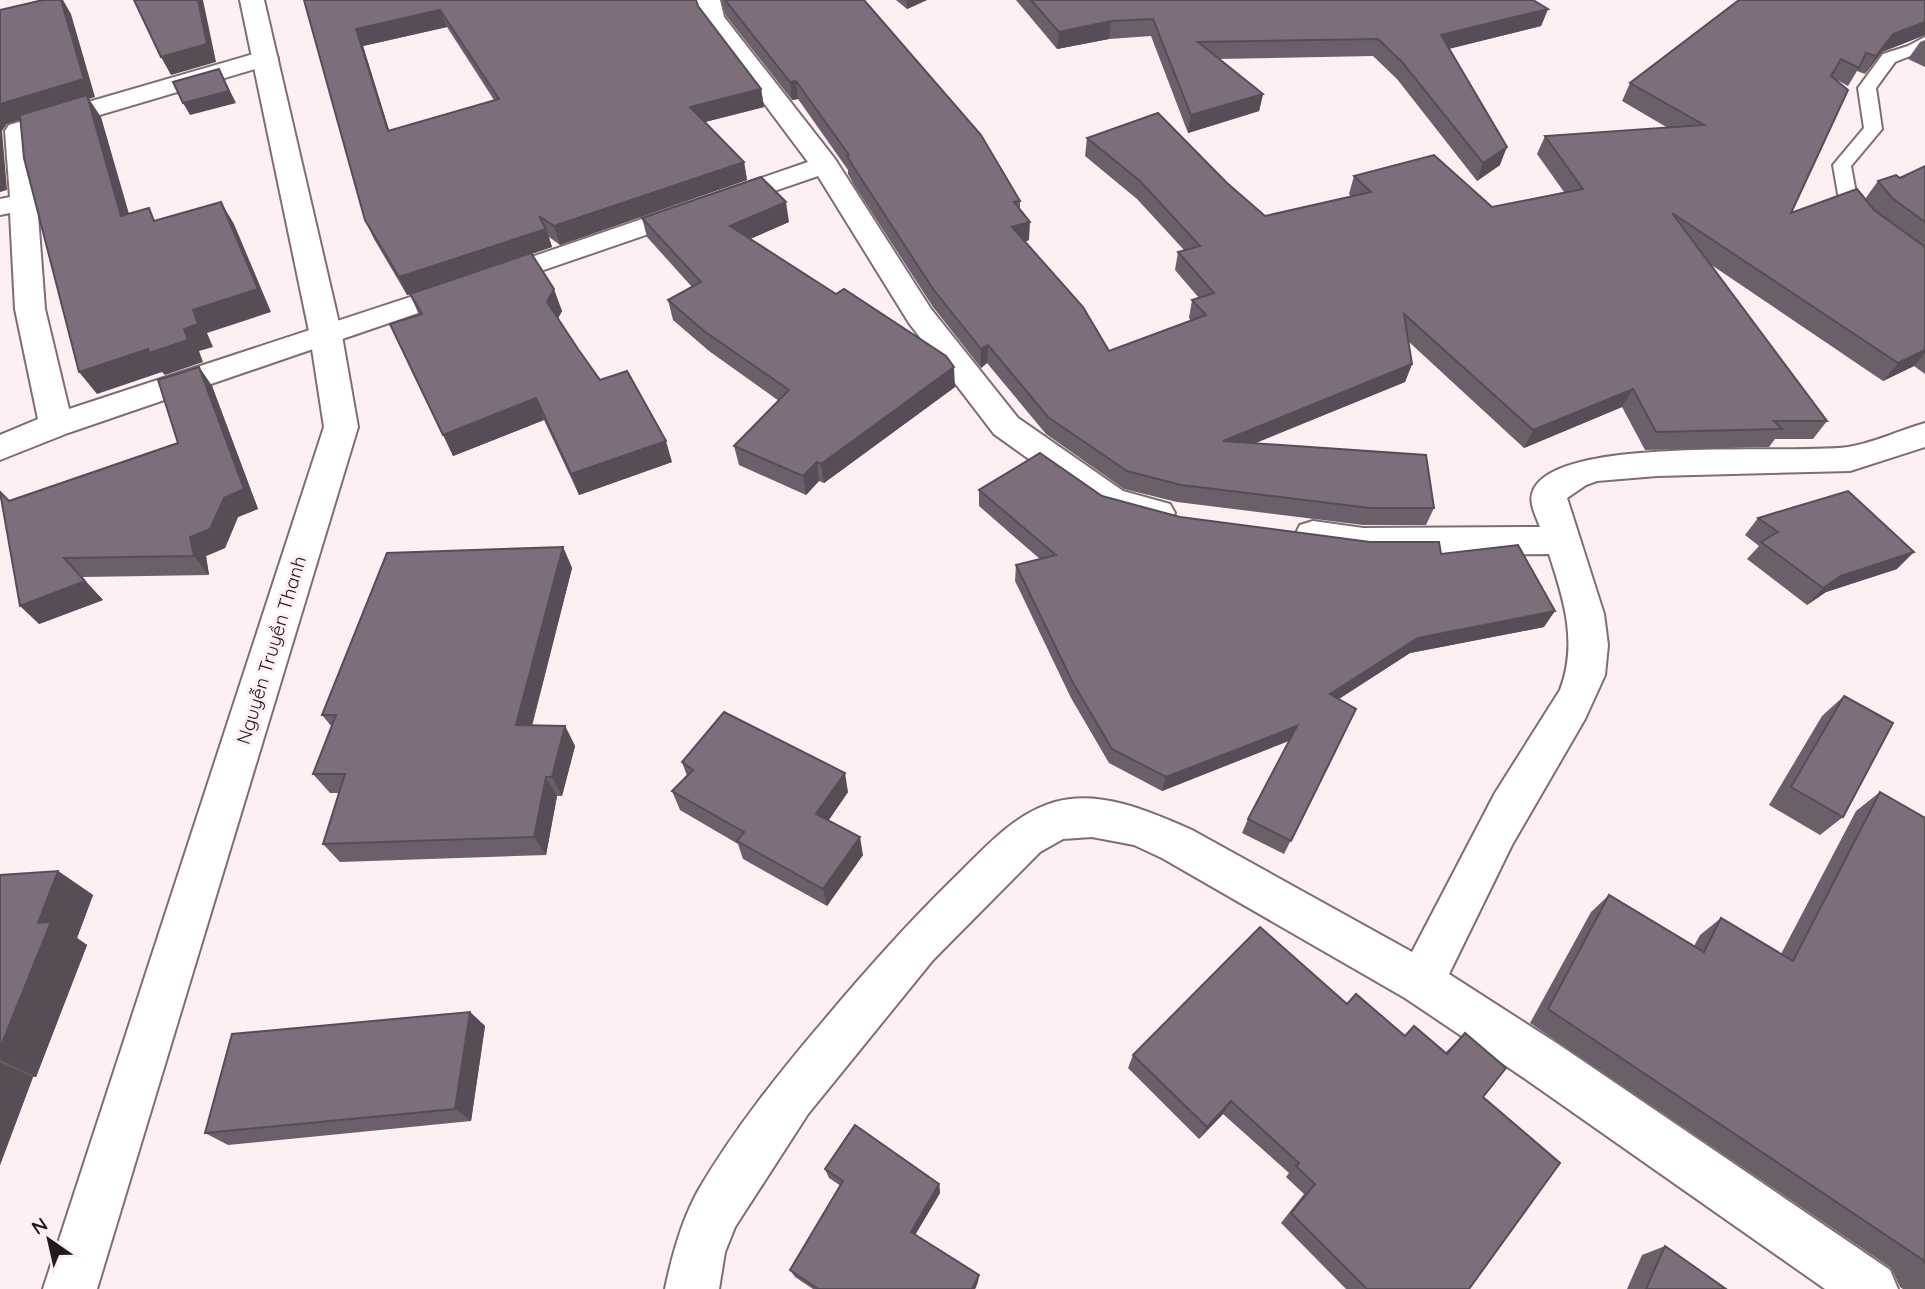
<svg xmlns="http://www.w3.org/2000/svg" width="1925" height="1289" font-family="Quicksand,sans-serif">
	<rect width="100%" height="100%" fill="#fdeff2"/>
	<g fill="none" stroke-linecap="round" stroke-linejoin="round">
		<defs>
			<polygon id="service" points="1925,37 1925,50 1895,62 1876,88 1882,129 1851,166 1856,193 1877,218 1925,253 1925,269 1918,267 1863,226 1838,194 1833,165 1864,128 1858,88 1861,84 1883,54 1908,46"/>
			<g id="minor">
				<polygon points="696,0 720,0 724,17 835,159 931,309 1018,418 1123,491 1170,504 1175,513 1170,522 1157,526 1100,510 994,434 909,323 818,176 68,433 0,460 0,435 38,419 15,309 10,213 0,215 0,199 10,197 5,131 9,125 257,53 266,51 275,53 278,58 275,63 32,135 45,309 69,409 517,262 808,162 704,23"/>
				<path d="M1925,423V447L1850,471L1657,476L1597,481L1586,485L1567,498L1604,614L1608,645L1605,675L1585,719L1512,845L1449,974L1558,1044L1890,1270L1898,1289H1825L1524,1078L1405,998L1162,858L1134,845L1092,837L1063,839L1040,852L933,960L808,1114L735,1227L725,1252L719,1289H665C672,1255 682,1219 699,1189C735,1128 779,1073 825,1019C867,969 908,923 954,878C984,849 1013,814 1055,802C1100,789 1151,812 1192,830L1412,952L1495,793L1560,690C1578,643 1564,600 1549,554L1363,556L1300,545L1295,535L1300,525L1313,521L1363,528L1540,527C1536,516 1528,502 1533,491C1555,434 1792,455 1848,447C1874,443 1900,430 1925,423Z"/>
			</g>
			<polygon id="tertiary" points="240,0 264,0 342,336 358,427 97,1289 43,1289 324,427 310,336"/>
		</defs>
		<use href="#service" stroke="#816d71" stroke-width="4"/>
		<use href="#minor" stroke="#816d71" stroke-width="4"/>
		<use href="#tertiary" stroke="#816d71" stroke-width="4"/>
		<use href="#service" fill="#fff" fill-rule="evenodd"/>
		<use href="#minor" fill="#fff" fill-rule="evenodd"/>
		<use href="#tertiary" fill="#fff" fill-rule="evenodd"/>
	</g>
	<g fill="#6b5f6a" fill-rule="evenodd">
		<path d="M304,0L698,6L761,89L764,107L705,122L744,162L747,180L560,245L549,237L552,247L532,254L562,311L558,318L578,349L600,380L672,462L579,495L544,420L453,456L419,315L410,294L407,295L374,239L365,220ZM447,27L494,100L389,131L363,46Z"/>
		<polygon points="721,0 825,0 1020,201 1020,209 1029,240 1025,242 1109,351 1191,321 1189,318 1192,300 1199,298 1175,270 1178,252 1184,250 1137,199 1085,156 1087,138 1227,183 1265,216 1351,197 1349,194 1354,176 1492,207 1564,192 1537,154 1545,136 1668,128 1622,101 1630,83 1925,0 1925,35 1882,52 1865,74 1857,71 1848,86 1837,80 1791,213 1865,199 1878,181 1900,178 1925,166 1925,374 1914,366 1883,381 1710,264 1827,421 1813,439 1775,439 1769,447 1645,450 1622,407 1524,448 1409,342 1412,364 1405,382 1256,443 1434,508 1426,525 1363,525 1177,502 1124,489 1046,434 987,363 981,368 933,307 854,185 848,174 848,170 798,99 792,100 726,16"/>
		<polygon points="896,0 927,0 907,9"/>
		<polygon points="1016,0 1533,0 1548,9 1541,26 1449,49 1500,165 1477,181 1397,79 1373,56 1219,59 1263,94 1259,111 1188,133 1151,36 1109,39 1057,49"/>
		<polygon points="1925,40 1925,67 1908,59 1920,42"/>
		<polygon points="642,218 789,222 750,239 955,387 824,483 819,481 806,495 739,465 734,446 779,401 709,351 673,320 668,300 692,287 647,237"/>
		<polygon points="199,367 212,386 258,509 238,517 225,548 206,556 209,575 82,577 103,600 39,624 9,501 178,443"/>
		<polygon points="979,490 1102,496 1180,517 1441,554 1544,627 1410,653 1339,699 1356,709 1284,854 1242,833 1248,819 1289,741 1162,791 1109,763 1071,698 1015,581 1016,565 1040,559 979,506"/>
		<polygon points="1758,518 1897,569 1826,592 1807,605 1747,559 1759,546 1745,535"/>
		<polygon points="563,547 572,568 532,726 565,726 575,746 562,796 557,796 546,855 340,862 323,844 339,793 330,793 313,774 332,727 322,715"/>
		<polygon points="1844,696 1843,817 1820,835 1769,805 1822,716"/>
		<polygon points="682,762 848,792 828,821 863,855 827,906 743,859 738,844 680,810 672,791 687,776"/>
		<polygon points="1880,792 1925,818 1925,1289 1903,1289 1900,1287 1891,1268 1530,1023 1591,912 1609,895 1694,946 1700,935 1721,918 1781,954 1856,811"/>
		<polygon points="58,871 93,895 77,938 87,945 36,1077 33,1077 0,1165 0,875"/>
		<polygon points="1347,1004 1405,1035 1414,1026 1445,1053 1465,1033 1483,1097 1469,1289 1346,1289 1281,1223 1304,1194 1286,1177 1289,1173 1223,1114 1199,1139 1128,1068 1133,1055"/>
		<polygon points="470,1012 485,1026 471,1121 228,1145 205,1133"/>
		<polygon points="825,1169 939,1184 940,1193 915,1235 978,1282 975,1289 813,1289 795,1277 790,1270 841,1186 829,1178"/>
		<polygon points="1665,1246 1726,1289 1627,1289 1642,1255"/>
	</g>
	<g fill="#574d56">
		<polygon points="61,0 63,0 71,14 95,97 89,99 101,117 136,238 121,216 88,99 7,124 2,131 7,190 0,192 0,104"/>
		<polygon points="198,0 203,0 216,62 171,75 161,57"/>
		<polygon points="907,0 927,0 907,9"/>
		<polygon points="1548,9 1541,26 1435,52 1441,35"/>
		<polygon points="440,10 447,27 363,46 395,149 388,131 356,29"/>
		<polygon points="1111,21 1109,39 1057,49 1059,32"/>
		<polygon points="1925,22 1925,35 1882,52 1865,74 1876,56 1893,34"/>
		<polygon points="219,69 236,103 190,115 183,103"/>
		<polygon points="796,81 798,99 792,100 790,82"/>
		<polygon points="761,89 764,107 693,125 690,107"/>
		<polygon points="1263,94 1259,111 1188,133 1191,115"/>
		<polygon points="1507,147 1500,165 1477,181 1483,163"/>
		<polygon points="744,162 747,180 560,245 554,226"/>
		<polygon points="221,202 234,224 271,312 207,333 213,347 199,351 203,362 165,375 162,372 97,394 79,372 148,349 184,329 193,310"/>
		<polygon points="786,202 789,222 734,246 730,226"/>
		<polygon points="1030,222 1029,240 1011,245 1012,227"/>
		<polygon points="546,229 552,247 407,295 399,277"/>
		<polygon points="554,289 562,311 555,324 547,302"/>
		<polygon points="988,345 987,363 981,368 981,349"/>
		<polygon points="1925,350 1925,353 1914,366 1883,381 1898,363"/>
		<polygon points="1412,364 1405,382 1218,458 1223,441"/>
		<polygon points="199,367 212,386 258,509 238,517 225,548 206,556 209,575 194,556 190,537"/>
		<polygon points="954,367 955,387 824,483 821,464"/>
		<polygon points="1633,389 1622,407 1524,448 1533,430"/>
		<polygon points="536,398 544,420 453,456 443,435"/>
		<polygon points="666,441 672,462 579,495 571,474"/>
		<polygon points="817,462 819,481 806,495 803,476"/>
		<polygon points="563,547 572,568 527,745 516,725"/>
		<polygon points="1914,552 1897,569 1826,592 1807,605 1823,588 1841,576"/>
		<polygon points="85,581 103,600 39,624 20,606"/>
		<polygon points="1555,611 1544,627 1410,653 1323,709 1330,694 1418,638"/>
		<polygon points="565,726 575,746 562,796 552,777"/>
		<polygon points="1297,726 1290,740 1162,791 1166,777"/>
		<polygon points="845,773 848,792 820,833 816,814"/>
		<polygon points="546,777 557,796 546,855 534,837"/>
		<polygon points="860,837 863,855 827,906 823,889"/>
		<polygon points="58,871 93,895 77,938 87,945 36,1077 0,1060 0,1048 38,923"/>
		<polygon points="470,1012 485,1026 471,1121 455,1109"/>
		<polygon points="0,1062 33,1077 0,1165"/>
		<polygon points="1231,1101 1223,1114 1199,1139 1207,1127"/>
		<polygon points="939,1184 940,1193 912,1240 911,1232"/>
		<polygon points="979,1275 978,1282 975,1289 972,1289"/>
	</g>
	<g fill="#7c6e7b" stroke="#574d56" stroke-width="2" fill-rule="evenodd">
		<polygon points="43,0 61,0 84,79 0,104 0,10"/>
		<polygon points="134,0 198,0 207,44 161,57"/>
		<path d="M304,0H696L698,6L761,89L690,107L744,162L554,226L539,216L546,229L399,277L365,220ZM440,10L499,99L388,131L356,29Z"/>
		<polygon points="725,0 864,0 981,135 1020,201 1014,202 1030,222 1012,227 1083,307 1109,351 1206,315 1192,300 1214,293 1178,252 1200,246 1140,181 1087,138 1158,113 1227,183 1265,216 1371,192 1354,176 1434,155 1492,207 1583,189 1545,136 1704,125 1630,83 1739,0 1925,0 1925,22 1893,34 1876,56 1866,53 1859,68 1841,59 1831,76 1848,90 1791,213 1857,189 1874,210 1925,247 1925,350 1898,363 1672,213 1827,421 1774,421 1782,429 1656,432 1633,389 1533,430 1404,314 1412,364 1223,441 1426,455 1434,508 1370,508 1181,485 1127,471 1048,417 988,345 981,349 933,289 853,166 847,156 849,155 796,81 790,82"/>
		<polygon points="1031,0 1533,0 1548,9 1441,35 1507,147 1483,163 1402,62 1378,39 1198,42 1263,94 1191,115 1153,19 1111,21 1059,32"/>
		<polygon points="219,69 229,91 183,103 173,82"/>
		<polygon points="87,95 121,216 149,208 154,221 221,202 258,289 193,310 198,324 184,329 188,340 149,353 148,349 79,372 24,158 20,115"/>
		<polygon points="1925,166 1925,222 1892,198 1878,181 1896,175 1900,178"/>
		<polygon points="761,177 786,202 730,226 836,294 844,289 946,356 954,367 821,464 817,462 803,476 734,446 789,390 704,331 668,300 701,282 642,218"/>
		<polygon points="531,253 554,289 547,302 578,349 600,380 627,371 666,441 571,474 536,398 443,435 390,324 422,314 410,294"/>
		<polygon points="199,367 244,489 224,498 210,529 190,537 194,556 64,558 85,581 20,606 0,492 9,501 178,443 158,380"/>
		<polygon points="1040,453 1102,496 1180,517 1370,542 1439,542 1441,554 1518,545 1555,611 1418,638 1330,694 1356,709 1291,841 1248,819 1297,726 1166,777 1112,749 1073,683 1016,565 1056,555 979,490"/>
		<polygon points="1848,491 1914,552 1841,576 1823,588 1761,542 1778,532 1758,518"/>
		<polygon points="563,547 516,725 565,726 552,777 546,777 534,837 323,844 345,774 313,774 336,715 322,715 387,553"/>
		<polygon points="1844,696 1893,723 1843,817 1791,787"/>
		<polygon points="724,712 845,773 816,814 860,837 823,889 737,841 744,832 672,791 693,770 682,762"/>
		<polygon points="1880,792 1925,818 1925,1263 1923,1260 1548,1009 1609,895 1704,952 1721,918 1793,961"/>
		<polygon points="58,871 38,923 51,922 0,1048 0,875"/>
		<polygon points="1260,927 1347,1004 1356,994 1405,1036 1414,1026 1447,1054 1465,1033 1506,1068 1483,1097 1560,1163 1469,1289 1367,1289 1291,1213 1315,1184 1296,1166 1299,1163 1231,1101 1207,1127 1133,1055"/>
		<polygon points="470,1012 455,1109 205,1133 232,1034"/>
		<polygon points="855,1125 939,1184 911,1232 979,1275 972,1289 818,1289 790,1270 843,1181 825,1169"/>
		<polygon points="1665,1246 1726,1289 1646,1289"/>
	</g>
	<g text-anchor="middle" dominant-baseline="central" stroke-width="6" stroke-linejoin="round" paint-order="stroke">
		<g font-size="19" fill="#221a1c" stroke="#fdeff2">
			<text transform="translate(271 650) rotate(-73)">Nguyễn Truyền Thanh</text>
		</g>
	</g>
	<g transform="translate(49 1240) rotate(326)" stroke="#fdeff2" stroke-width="5" paint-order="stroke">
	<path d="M0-5L12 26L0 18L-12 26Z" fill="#221a1c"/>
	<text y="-10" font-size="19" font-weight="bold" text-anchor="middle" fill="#221a1c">N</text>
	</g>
</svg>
